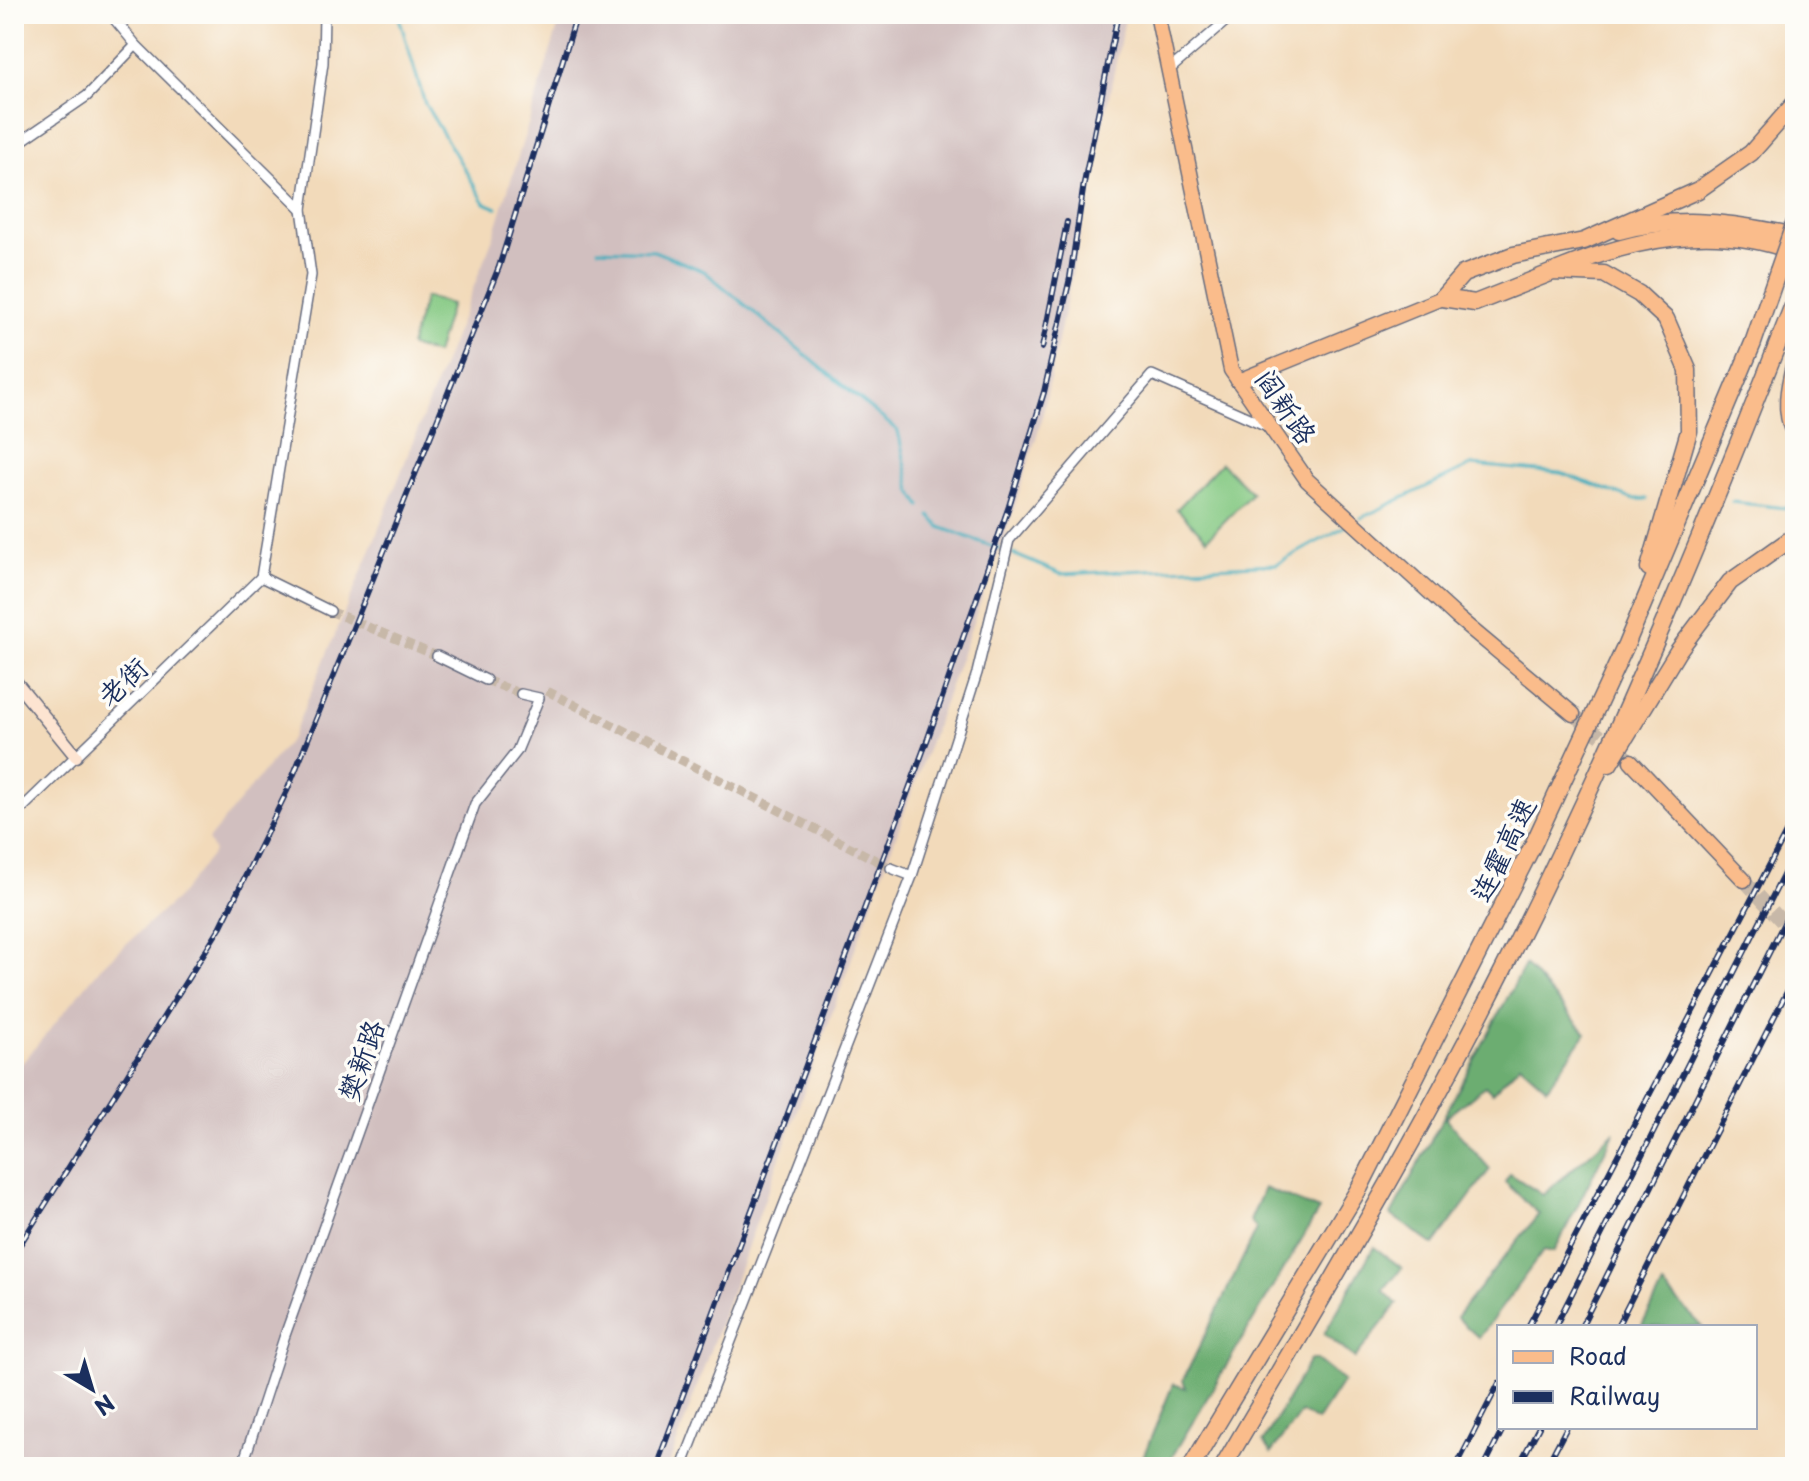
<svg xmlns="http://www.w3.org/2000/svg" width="1809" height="1481" font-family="'Playpen Sans','LXGW WenKai TC',sans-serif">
	<rect width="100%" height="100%" fill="#fdfcf7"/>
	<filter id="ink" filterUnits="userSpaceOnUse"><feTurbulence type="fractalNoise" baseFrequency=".0125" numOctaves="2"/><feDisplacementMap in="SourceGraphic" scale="16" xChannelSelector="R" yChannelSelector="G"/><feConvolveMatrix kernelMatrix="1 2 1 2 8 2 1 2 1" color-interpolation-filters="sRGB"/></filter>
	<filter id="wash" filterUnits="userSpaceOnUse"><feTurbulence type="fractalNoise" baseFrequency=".006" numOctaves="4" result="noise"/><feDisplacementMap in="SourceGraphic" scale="32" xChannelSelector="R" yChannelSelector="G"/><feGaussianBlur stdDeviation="1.8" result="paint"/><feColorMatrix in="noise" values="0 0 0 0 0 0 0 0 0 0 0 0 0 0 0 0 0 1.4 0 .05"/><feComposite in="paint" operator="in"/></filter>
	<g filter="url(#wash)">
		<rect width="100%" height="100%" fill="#f2daba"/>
		<polygon fill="#d1bfbf" points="562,14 1126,14 1041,422 1011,517 668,1467 14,1467 14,1073 102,966 177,898 214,852 208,840 292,737 369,554 494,235"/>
		<g fill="#85c983" stroke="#507c70" stroke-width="2">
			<polygon points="425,297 451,304 436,354 410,346"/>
			<polygon points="1221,463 1252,493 1207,539 1177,509"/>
		</g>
		<g fill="#6cad71" stroke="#446e68" stroke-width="2">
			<polygon points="1525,965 1586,1033 1547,1088 1520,1064 1492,1093 1485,1086 1445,1118 1490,1169 1434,1245 1391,1215"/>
			<polygon points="1615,1131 1554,1252 1544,1250 1479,1338 1456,1317 1539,1214 1505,1182 1510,1174 1543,1195"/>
			<polygon points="1264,1188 1319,1210 1166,1467 1139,1467 1173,1384 1186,1388 1183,1380 1257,1229 1250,1221"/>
			<polygon points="1374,1247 1402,1268 1383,1290 1397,1304 1355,1358 1324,1334"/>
			<polygon points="1663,1286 1703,1327 1641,1327"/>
			<polygon points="1310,1360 1317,1360 1343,1381 1317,1421 1301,1412 1271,1453 1263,1442"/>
		</g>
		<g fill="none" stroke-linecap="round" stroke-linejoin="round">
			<g stroke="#3eacbc" stroke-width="3">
				<polyline points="398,14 425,104 485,203 497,208"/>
				<polyline points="598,249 654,251 704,271 898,431 911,490 921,506"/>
				<polyline points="1732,502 1795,509"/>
				<polyline points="930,516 940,527 1000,549"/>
				<polyline points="1361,518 1472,465 1561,473 1632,499 1647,499"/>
				<polyline points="1013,554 1061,574 1277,564 1346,526"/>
			</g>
		</g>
	</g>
	<g filter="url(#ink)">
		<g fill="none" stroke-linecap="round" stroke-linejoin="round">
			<g stroke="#c7b8a8" stroke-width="9" stroke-dasharray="9 4.5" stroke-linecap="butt">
				<polyline points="330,611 437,656"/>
				<polyline points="486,680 521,694"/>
				<polyline points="547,691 891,868"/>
			</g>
			<g stroke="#c7b8a8" stroke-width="14" stroke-dasharray="14 7" stroke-linecap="butt">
				<polyline points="1573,714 1631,761"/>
				<polyline points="1744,880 1795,936"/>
			</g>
			<defs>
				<g id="street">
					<polyline points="110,14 136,45 302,209"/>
					<polyline points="324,14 323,63 302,209 311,275 261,577 330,611"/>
					<polyline points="1169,70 1234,14"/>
					<polyline points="14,146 87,96 136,45"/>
					<polyline points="437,656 486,680"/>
					<polyline points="14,816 261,577"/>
					<polyline points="891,868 912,876"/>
					<polyline points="242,1467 284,1338 475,804 517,751 539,698 521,694"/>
					<polyline points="682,1467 912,876 977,673 1009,540 1152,375 1267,426"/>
				</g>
				<polyline id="secondary" points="14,680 76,756"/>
				<g id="primary">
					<polyline points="1157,14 1231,370 1307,480 1458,618 1573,714"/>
					<polyline points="1238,381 1442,298"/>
					<polyline points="1631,761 1744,880"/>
				</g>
				<g id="highway">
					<path d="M1619,231C1679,215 1736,223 1795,236"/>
					<path d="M1558,270C1635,238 1715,221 1795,252"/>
					<path d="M1795,362C1789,386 1783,411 1795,434"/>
					<polyline points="1649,568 1689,431 1688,370 1666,319 1639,294 1604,274 1553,272 1475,303 1442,298 1463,274 1513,255 1584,241 1698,190 1751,153 1795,103"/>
					<polyline points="1609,764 1678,651 1730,582 1795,536"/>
					<polyline points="1191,1467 1360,1187 1534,843 1626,645 1753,343 1778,271"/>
					<path d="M1223,1467C1320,1302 1419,1137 1505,966C1614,750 1707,525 1795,300"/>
				</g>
			</defs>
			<use href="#street" stroke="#666b7e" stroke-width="12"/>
			<use href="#secondary" stroke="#666b7e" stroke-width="15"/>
			<use href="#primary" stroke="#666b7e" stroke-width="17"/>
			<use href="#highway" stroke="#666b7e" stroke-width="19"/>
			<use href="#street" stroke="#fff" stroke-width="9"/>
			<use href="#secondary" stroke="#fde4d1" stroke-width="12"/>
			<use href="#primary" stroke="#fabc8b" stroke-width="14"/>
			<use href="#highway" stroke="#fabc8b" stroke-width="16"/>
			<defs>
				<g id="rail">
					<polyline points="1042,348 1067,222"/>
					<polyline points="14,1254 221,926 287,791 499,267 577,14"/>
					<polyline points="1528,1327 1795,816"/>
					<polyline points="1555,1327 1795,852"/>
					<polyline points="1581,1327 1795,901"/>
					<polyline points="1617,1327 1795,976"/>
					<polyline points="656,1467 928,738 1009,506 1044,392 1070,278 1084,183 1118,14"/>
					<polyline points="1456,1467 1499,1383"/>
					<polyline points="1484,1467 1504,1427"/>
					<polyline points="1518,1467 1539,1427"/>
					<polyline points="1546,1467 1567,1427"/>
				</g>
			</defs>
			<use href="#rail" stroke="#1b2f5e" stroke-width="6"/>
			<use href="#rail" stroke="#fdfcf7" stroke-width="3" stroke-dasharray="9" stroke-linecap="butt"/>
			<defs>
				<polyline id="highway-bridge" points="1778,271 1795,222"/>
			</defs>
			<use href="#highway-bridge" stroke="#666b7e" stroke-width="19" stroke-linecap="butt"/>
			<use href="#highway-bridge" stroke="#fabc8b" stroke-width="16"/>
		</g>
	</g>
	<g text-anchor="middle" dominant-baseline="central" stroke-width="7" stroke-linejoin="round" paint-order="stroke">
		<g font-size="28" fill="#1b2f5e" stroke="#fdfcf7">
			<text transform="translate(1287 406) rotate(55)">阎新路</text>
			<text transform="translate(122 681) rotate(-44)">老街</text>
			<text transform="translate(1502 849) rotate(-64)">连霍高速</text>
			<text transform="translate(360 1060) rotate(-70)">樊新路</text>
		</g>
	</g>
	<rect width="1809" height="1481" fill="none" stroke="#fdfcf7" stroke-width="48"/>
	<rect x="1497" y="1325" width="260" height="104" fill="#fdfcf7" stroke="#a3aaba" stroke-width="2"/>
	<rect x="1513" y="1351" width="40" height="12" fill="#fabc8b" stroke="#a3aaba" stroke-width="2"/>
	<text x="1569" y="1365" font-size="24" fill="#1b2f5e">Road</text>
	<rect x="1513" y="1391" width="40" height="12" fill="#1b2f5e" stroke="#a3aaba" stroke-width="2"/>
	<text x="1569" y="1405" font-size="24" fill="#1b2f5e">Railway</text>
	<g transform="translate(92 1389) rotate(142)" stroke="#fdfcf7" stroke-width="6" paint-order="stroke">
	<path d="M0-6L14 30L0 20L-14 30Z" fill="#1b2f5e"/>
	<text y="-12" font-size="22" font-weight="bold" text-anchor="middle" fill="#1b2f5e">N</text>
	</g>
</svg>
